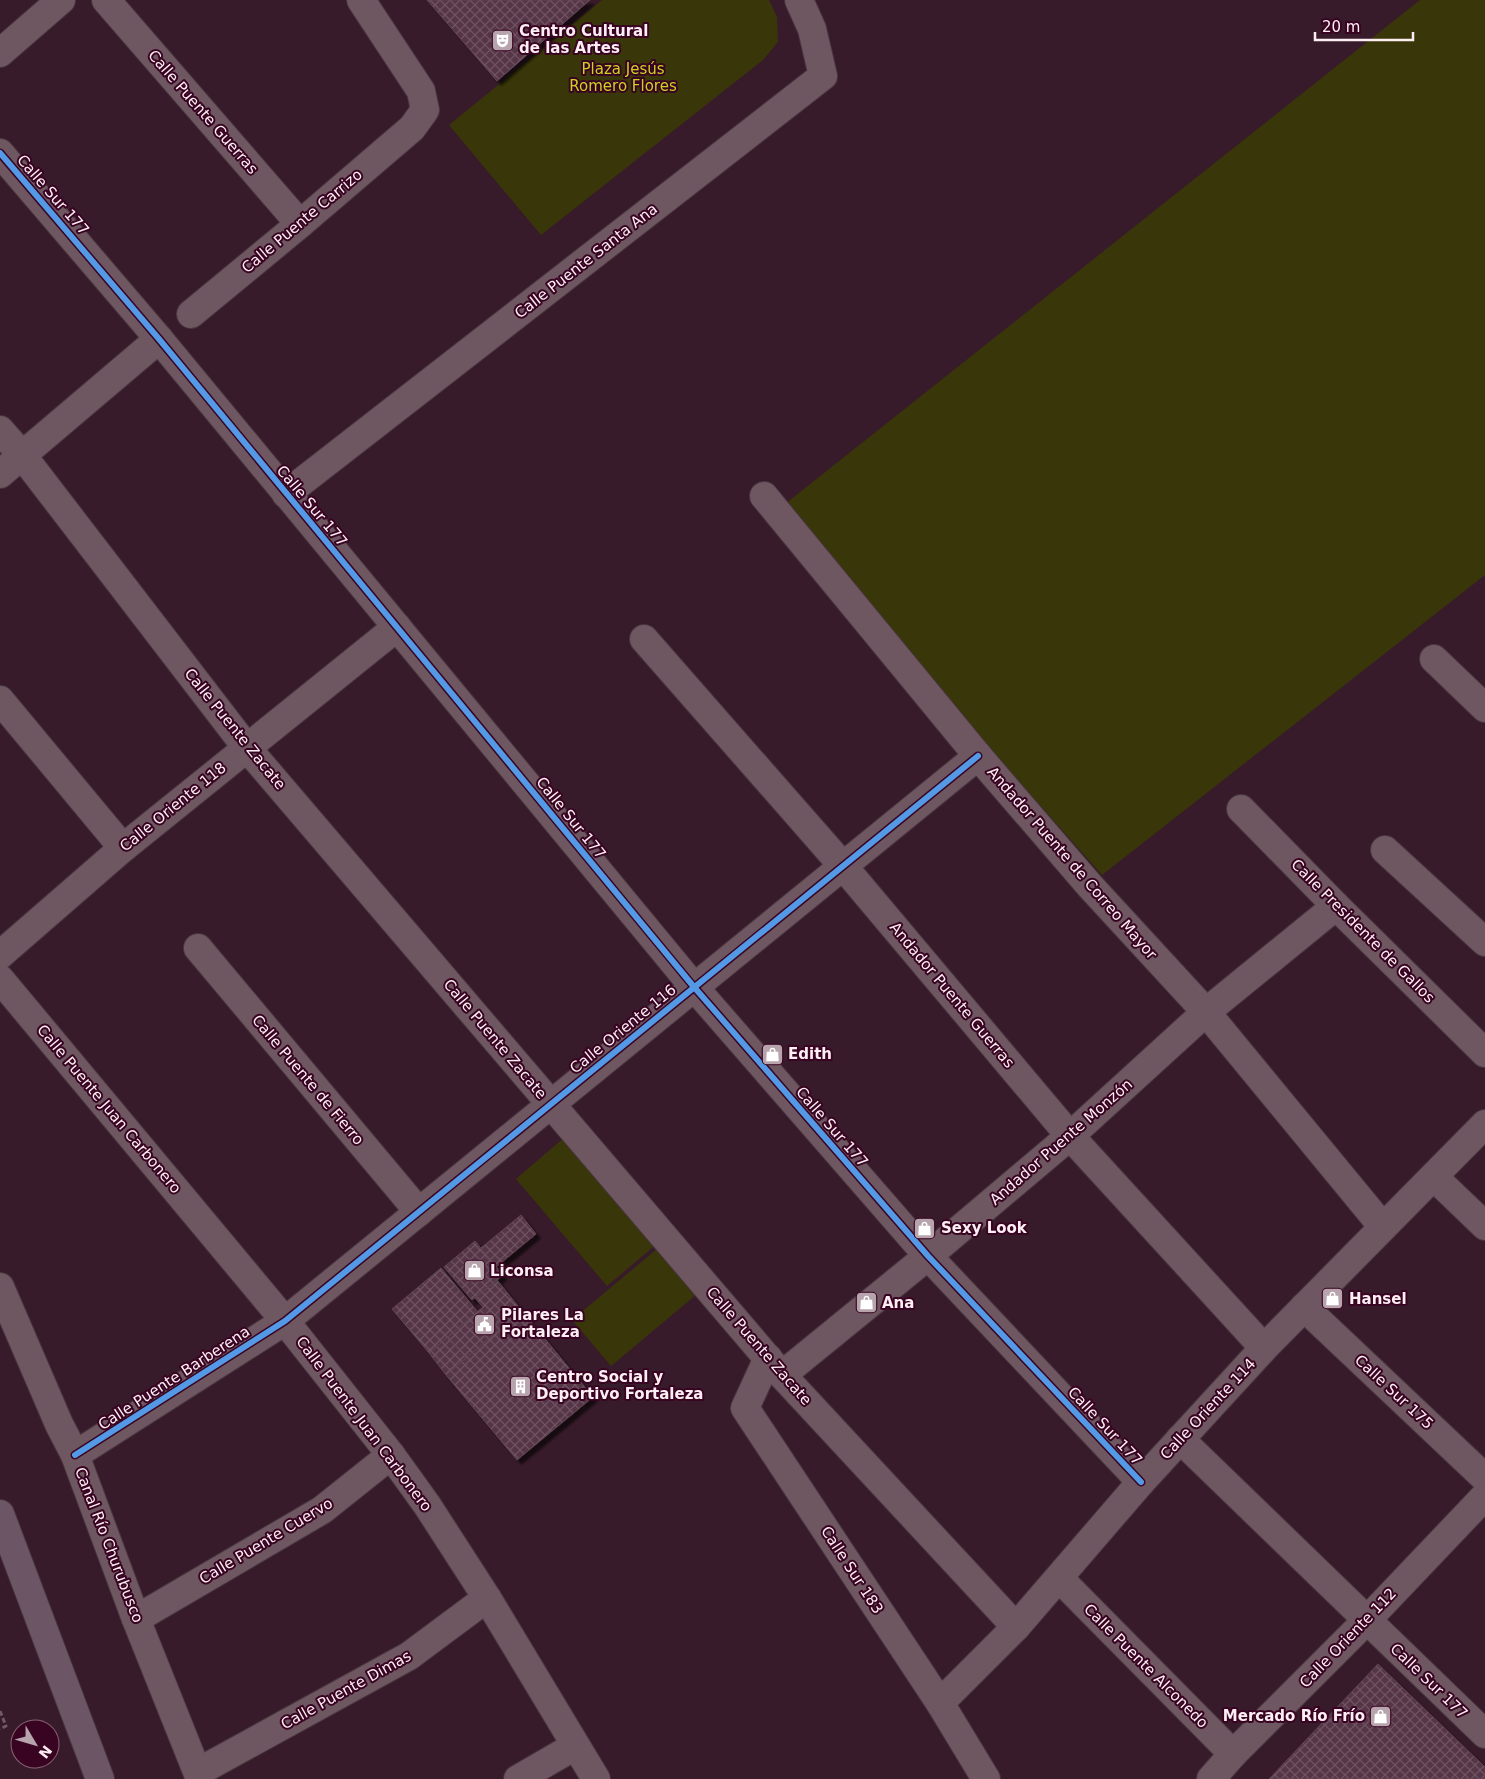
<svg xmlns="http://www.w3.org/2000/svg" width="1485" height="1779" font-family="'DejaVu Sans',sans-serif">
	<defs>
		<pattern id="building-cross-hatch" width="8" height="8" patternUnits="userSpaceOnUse" patternTransform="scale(1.25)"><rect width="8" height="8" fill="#563547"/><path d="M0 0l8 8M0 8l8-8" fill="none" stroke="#6f5362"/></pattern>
		<filter id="shadow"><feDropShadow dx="4.5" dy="4.5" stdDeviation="1" flood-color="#0009"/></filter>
	</defs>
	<rect width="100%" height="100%" fill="#381b2a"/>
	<g fill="#393609">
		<polygon points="602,0 769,0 777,17 778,42 763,60 541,235 449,125"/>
		<polygon points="1420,0 1485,0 1485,575 1102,875 989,748 785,504"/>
		<polygon points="573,1130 664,1238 607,1286 516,1179"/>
		<polygon points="664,1243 703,1289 611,1366 572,1320"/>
	</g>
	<g fill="url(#building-cross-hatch)" stroke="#5e4652" filter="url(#shadow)">
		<polygon points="427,0 590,0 497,81"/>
		<polygon points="521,1215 536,1234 496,1267 481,1248"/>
		<polygon points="475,1241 503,1275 472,1300 444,1267"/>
		<polygon points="441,1268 478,1312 429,1353 392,1309"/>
		<polygon points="497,1280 522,1311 466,1358 448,1337 483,1307 475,1298"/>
		<polygon points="522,1311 593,1397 517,1460 446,1375"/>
		<polygon points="448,1337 466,1358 446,1375 429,1353"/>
		<polygon points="1378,1664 1485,1767 1485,1779 1269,1779"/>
	</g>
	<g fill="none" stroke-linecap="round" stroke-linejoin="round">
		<defs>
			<g id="minor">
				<polyline points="106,0 300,224"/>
				<polyline points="0,53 61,0"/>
				<polyline points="0,153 159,339 694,987 928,1256 1141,1482"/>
				<polyline points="191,314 300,224 412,128 425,110 421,91 361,0"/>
				<polyline points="0,430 22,455 247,748 782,1375 1016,1627"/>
				<polyline points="0,474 159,339"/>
				<polyline points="286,494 823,76 812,29 799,0"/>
				<polyline points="764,496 978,756 1090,886 1206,1012 1383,1227"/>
				<polyline points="644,639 843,866 1070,1136 1264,1348"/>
				<polyline points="1434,659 1485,708"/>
				<polyline points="0,700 123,848"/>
				<polyline points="1241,809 1336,906 1485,1053"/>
				<polyline points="1385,850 1485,942"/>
				<polyline points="198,948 419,1212"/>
				<polyline points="0,955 123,848 397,627"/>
				<polyline points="0,979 285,1321 391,1455 427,1505 487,1598 596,1779"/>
				<polyline points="1434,1177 1485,1226"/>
				<polyline points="0,1287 59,1424 75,1455 136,1619 200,1779"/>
				<polyline points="1304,1307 1485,1478"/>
				<polyline points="768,1358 745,1408 940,1703 986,1779"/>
				<polyline points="782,1375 928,1256 1070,1136 1206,1012 1336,906"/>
				<polyline points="1180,1439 1485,1734"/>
				<polyline points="75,1455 285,1321 978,756"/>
				<polyline points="1059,1578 1233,1754"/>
				<polyline points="136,1619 322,1510 391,1455"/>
				<polyline points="940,1703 1016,1627 1141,1482 1264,1348 1485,1124"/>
				<polyline points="198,1772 409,1656 487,1598"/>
				<polyline points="518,1779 575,1746"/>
				<polyline points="1211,1779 1233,1754 1367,1620 1485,1496"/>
			</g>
			<polyline id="major" points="0,1514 100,1779"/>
		</defs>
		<use href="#minor" stroke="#48363f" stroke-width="30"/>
		<use href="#major" stroke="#48363f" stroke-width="30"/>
		<polyline stroke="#6f5a64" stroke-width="3" stroke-dasharray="5 2.5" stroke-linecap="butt" points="0,1711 6,1726 0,1729"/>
		<use href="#minor" stroke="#6e5761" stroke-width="28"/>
		<use href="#major" stroke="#6c5665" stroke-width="28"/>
		<defs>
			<g id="cycleway">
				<polyline points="0,153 159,339 694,987 928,1256 1141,1482"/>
				<polyline points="75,1455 285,1321 978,756"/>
			</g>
		</defs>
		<use href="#cycleway" stroke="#390422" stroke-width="9"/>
		<use href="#cycleway" stroke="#5399e6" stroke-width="6"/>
	</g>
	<defs>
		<symbol id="theatre-square" viewBox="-11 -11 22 22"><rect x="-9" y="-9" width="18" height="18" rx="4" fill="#b8a4ad" stroke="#390422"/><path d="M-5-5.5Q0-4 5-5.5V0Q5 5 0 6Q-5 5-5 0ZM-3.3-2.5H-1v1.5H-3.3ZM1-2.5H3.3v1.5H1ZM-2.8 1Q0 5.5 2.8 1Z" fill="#fff"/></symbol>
		<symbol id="shop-square" viewBox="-11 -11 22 22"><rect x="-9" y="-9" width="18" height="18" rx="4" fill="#b8a4ad" stroke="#390422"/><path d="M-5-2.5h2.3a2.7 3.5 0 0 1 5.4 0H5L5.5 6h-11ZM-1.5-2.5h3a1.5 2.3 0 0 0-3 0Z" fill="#fff"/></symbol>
		<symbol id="civic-square" viewBox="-11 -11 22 22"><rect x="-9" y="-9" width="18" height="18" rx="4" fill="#b8a4ad" stroke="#390422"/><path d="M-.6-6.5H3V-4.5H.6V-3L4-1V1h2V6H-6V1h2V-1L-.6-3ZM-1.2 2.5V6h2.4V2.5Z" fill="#fff"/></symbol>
		<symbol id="building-square" viewBox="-11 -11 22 22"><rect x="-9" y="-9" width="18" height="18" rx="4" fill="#b8a4ad" stroke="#390422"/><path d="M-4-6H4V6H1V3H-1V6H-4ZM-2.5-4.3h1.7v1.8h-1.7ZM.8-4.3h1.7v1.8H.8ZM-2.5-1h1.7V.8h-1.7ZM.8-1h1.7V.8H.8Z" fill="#fff"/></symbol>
	</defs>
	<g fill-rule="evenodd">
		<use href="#theatre-square" x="490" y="28" width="25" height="25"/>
		<use href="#shop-square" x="760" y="1042" width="25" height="25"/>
		<use href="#shop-square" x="912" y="1216" width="25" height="25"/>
		<use href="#shop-square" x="462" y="1258" width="25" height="25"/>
		<use href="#shop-square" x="1320" y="1286" width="25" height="25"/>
		<use href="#shop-square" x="854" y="1290" width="25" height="25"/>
		<use href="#civic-square" x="472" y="1312" width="25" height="25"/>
		<use href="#building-square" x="508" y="1374" width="25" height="25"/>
		<use href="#shop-square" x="1368" y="1704" width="25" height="25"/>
	</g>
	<g text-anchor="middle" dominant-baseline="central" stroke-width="4" stroke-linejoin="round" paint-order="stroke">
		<g font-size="15" font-weight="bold" fill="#fdeef4" stroke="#390422" text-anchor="start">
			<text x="519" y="31">Centro Cultural<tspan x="519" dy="17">de las Artes</tspan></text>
			<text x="788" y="1054">Edith</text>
			<text x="941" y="1228">Sexy Look</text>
			<text x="490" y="1271">Liconsa</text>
			<text x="1349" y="1299">Hansel</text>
			<text x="882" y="1303">Ana</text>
			<text x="501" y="1315">Pilares La<tspan x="501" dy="17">Fortaleza</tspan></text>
			<text x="536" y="1377">Centro Social y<tspan x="536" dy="17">Deportivo Fortaleza</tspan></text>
			<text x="1365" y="1716" text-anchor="end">Mercado Río Frío</text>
		</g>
		<g font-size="15" fill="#ccd222" stroke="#390422">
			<text x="623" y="69">Plaza Jesús<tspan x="623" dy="17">Romero Flores</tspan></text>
		</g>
		<g font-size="15" fill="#fdeef4" stroke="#390422">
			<text transform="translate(203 112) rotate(49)">Calle Puente Guerras</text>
			<text transform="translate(53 195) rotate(49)">Calle Sur 177</text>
			<text transform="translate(302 221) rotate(-40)">Calle Puente Carrizo</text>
			<text transform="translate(586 261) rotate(-38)">Calle Puente Santa Ana</text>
			<text transform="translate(312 506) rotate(50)">Calle Sur 177</text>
			<text transform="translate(235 729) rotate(51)">Calle Puente Zacate</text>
			<text transform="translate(173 807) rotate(-39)">Calle Oriente 118</text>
			<text transform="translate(571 818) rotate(51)">Calle Sur 177</text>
			<text transform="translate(1072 863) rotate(49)">Andador Puente de Correo Mayor</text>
			<text transform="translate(1363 931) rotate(45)">Calle Presidente de Gallos</text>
			<text transform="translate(952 995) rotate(50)">Andador Puente Guerras</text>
			<text transform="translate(623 1029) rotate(-39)">Calle Oriente 116</text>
			<text transform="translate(495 1039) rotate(50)">Calle Puente Zacate</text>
			<text transform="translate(308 1080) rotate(50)">Calle Puente de Fierro</text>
			<text transform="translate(109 1109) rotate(50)">Calle Puente Juan Carbonero</text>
			<text transform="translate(832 1127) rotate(49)">Calle Sur 177</text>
			<text transform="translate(1061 1142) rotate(-41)">Andador Puente Monzón</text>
			<text transform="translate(759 1346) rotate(49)">Calle Puente Zacate</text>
			<text transform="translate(174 1378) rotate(-33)">Calle Puente Barberena</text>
			<text transform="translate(1394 1392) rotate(43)">Calle Sur 175</text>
			<text transform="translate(1208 1409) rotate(-47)">Calle Oriente 114</text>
			<text transform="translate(364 1424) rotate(53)">Calle Puente Juan Carbonero</text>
			<text transform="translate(1105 1426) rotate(47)">Calle Sur 177</text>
			<text transform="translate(266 1541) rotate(-31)">Calle Puente Cuervo</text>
			<text transform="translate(109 1545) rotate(69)">Canal Río Churubusco</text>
			<text transform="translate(852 1570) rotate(57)">Calle Sur 183</text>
			<text transform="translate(1348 1638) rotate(-46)">Calle Oriente 112</text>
			<text transform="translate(1146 1666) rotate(45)">Calle Puente Alconedo</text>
			<text transform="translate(1429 1681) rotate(44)">Calle Sur 177</text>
			<text transform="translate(346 1690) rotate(-29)">Calle Puente Dimas</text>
		</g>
	</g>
	<g transform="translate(35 1744) rotate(128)"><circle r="24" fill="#390422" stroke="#876276"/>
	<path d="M0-4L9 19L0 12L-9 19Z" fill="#b8a4ad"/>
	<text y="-8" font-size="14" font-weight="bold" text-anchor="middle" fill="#fdeef4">N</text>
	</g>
	<path d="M1315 32v8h98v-8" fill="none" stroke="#fdeef4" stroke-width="2.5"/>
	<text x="1322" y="32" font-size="15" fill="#fdeef4" stroke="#390422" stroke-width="4" paint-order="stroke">20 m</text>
</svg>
